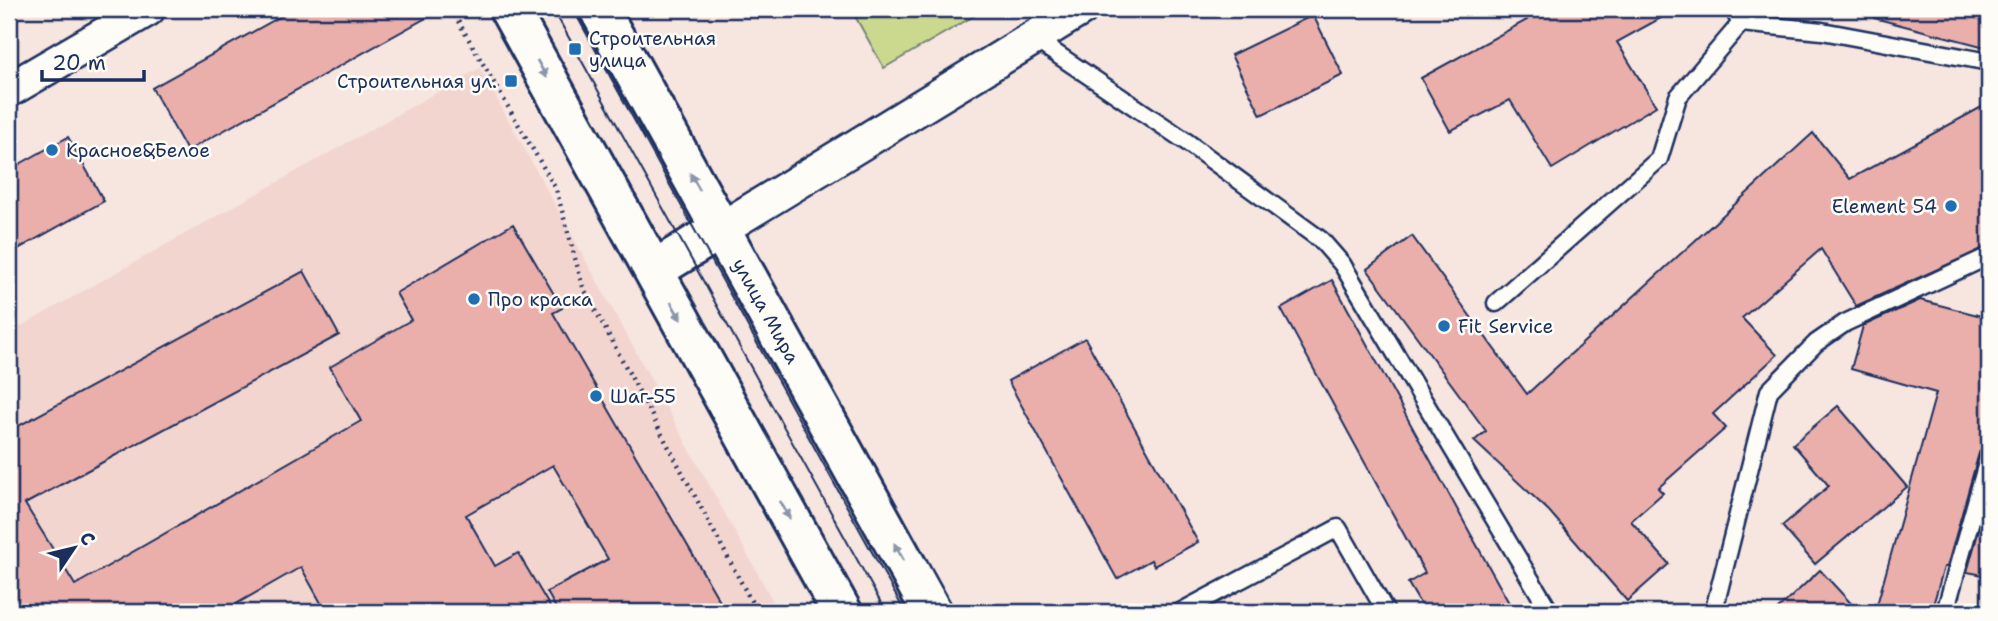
<svg xmlns="http://www.w3.org/2000/svg" width="1998" height="621" font-family="'Shantell Sans',sans-serif">
	<rect width="100%" height="100%" fill="#f7e5e0"/>
	<filter id="ink" filterUnits="userSpaceOnUse"><feTurbulence type="fractalNoise" baseFrequency=".0143" numOctaves="2"/><feDisplacementMap in="SourceGraphic" scale="14" xChannelSelector="R" yChannelSelector="G"/><feConvolveMatrix kernelMatrix="1 2 1 2 8 2 1 2 1" color-interpolation-filters="sRGB"/></filter>
	<g filter="url(#ink)">
		<polygon fill="#f3d5d0" points="480,68 779,612 9,612 9,333"/>
		<polygon fill="#cad98d" stroke="#728476" stroke-width="2" points="851,9 986,9 884,68"/>
		<g fill="#eaafab" stroke="#1b2f5e" stroke-width="2">
			<polygon points="294,9 442,9 187,151 152,88"/>
			<polygon points="1520,9 1677,9 1617,42 1656,106 1552,169 1510,100 1450,131 1421,78 1527,20"/>
			<polygon points="1875,9 1989,9 1989,48 1874,18"/>
			<polygon points="1313,15 1343,75 1261,115 1231,55"/>
			<polygon points="1989,103 1989,246 1856,306 1821,249 1742,318 1777,355 1713,414 1726,428 1658,488 1663,493 1631,521 1669,564 1627,601 1549,511 1474,441 1486,431 1367,269 1412,236 1527,394 1813,133 1850,179"/>
			<polygon points="68,137 104,201 9,254 9,170"/>
			<polygon points="513,224 562,308 553,313 726,612 558,612 547,592 608,559 553,465 466,515 495,566 518,553 553,612 326,612 301,567 222,612 9,612 9,431 304,271 339,335 25,504 75,585 361,421 330,367 411,320 396,293"/>
			<polygon points="1332,280 1469,531 1514,612 1425,612 1408,583 1425,573 1281,309"/>
			<polygon points="1920,300 1989,318 1989,446 1982,448 1979,453 1947,567 1944,567 1931,612 1875,612 1936,393 1851,369 1863,326"/>
			<polygon points="1085,338 1198,542 1154,566 1151,560 1117,579 1008,381"/>
			<polygon points="1838,406 1907,487 1815,564 1782,526 1829,486 1793,444"/>
			<polygon points="1989,494 1989,576 1967,572"/>
			<polygon points="1820,570 1859,612 1775,612"/>
		</g>
		<g fill="none" stroke-linecap="round" stroke-linejoin="round">
			<defs>
				<g id="service">
					<polyline points="1741,23 1822,31 1989,62"/>
					<polyline points="1033,38 1184,140 1321,240 1342,264 1550,612"/>
					<polyline points="1496,303 1659,159 1678,97 1741,23 1733,9"/>
					<polyline points="1714,610 1769,391 1816,343 1845,323 1989,256"/>
					<polyline points="1180,612 1338,528 1386,612"/>
					<polyline points="1945,612 1989,456"/>
				</g>
				<g id="minor">
					<polyline points="9,90 148,9"/>
					<polyline points="721,229 1081,9"/>
				</g>
				<g id="tertiary">
					<polyline points="509,9 842,612"/>
					<polyline points="599,9 932,612"/>
					<polyline points="654,270 721,229"/>
				</g>
			</defs>
			<use href="#service" stroke="#1b2f5e" stroke-width="21"/>
			<use href="#minor" stroke="#1b2f5e" stroke-width="38"/>
			<use href="#tertiary" stroke="#1b2f5e" stroke-width="44"/>
			<polyline stroke="#1b2f5e" stroke-width="4.5" stroke-dasharray="2 5" stroke-linecap="butt" points="451,9 556,189 583,287 757,612"/>
			<use href="#service" stroke="#fdfcf7" stroke-width="16"/>
			<use href="#minor" stroke="#fdfcf7" stroke-width="33"/>
			<use href="#tertiary" stroke="#fdfcf7" stroke-width="38"/>
			<g stroke="#1b2f5e" stroke-width="2">
				<polyline points="553,9 886,612"/>
				<polyline points="573,9 905,612"/>
			</g>
		</g>
		<defs><path id="oneway-solid" d="M-6-.8H1V-3.2L6.5 0L1 3.2V.8H-6Z" transform="scale(1.75)"/></defs>
		<g fill="#8c96aa">
			<use href="#oneway-solid" transform="translate(542 69) rotate(61)"/>
			<use href="#oneway-solid" transform="translate(695 182) rotate(-119)"/>
			<use href="#oneway-solid" transform="translate(676 311) rotate(61)"/>
			<use href="#oneway-solid" transform="translate(785 510) rotate(61)"/>
			<use href="#oneway-solid" transform="translate(899 552) rotate(-119)"/>
		</g>
	</g>
	<g fill="#1f6fb2" stroke="#fdfcf7" stroke-width="2.5">
		<rect x="568" y="42" width="14" height="14" rx="3.5"/>
		<rect x="504" y="74" width="14" height="14" rx="3.5"/>
		<circle cx="52" cy="150" r="7"/>
		<circle cx="1951" cy="206" r="7"/>
		<circle cx="474" cy="299" r="7"/>
		<circle cx="1444" cy="326" r="7"/>
		<circle cx="596" cy="396" r="7"/>
	</g>
	<g text-anchor="middle" dominant-baseline="central" stroke-width="5" stroke-linejoin="round" paint-order="stroke">
		<g font-size="19" fill="#1b2f5e" stroke="#fdfcf7" text-anchor="start">
			<text x="589" y="38">Строительная<tspan x="589" dy="22">улица</tspan></text>
			<text x="497" y="81" text-anchor="end">Строительная ул.</text>
			<text x="66" y="150">Красное&amp;Белое</text>
			<text x="1937" y="206" text-anchor="end">Element 54</text>
			<text x="488" y="299">Про краска</text>
			<text x="1458" y="326">Fit Service</text>
			<text x="610" y="396">Шаг-55</text>
		</g>
		<g font-size="19" fill="#1b2f5e" stroke="#fdfcf7">
			<text transform="translate(766 311) rotate(61)">улица Мира</text>
		</g>
	</g>
	<rect width="1998" height="621" fill="none" stroke="#fdfcf7" stroke-width="35"/>
	<rect x="18" y="18" width="1963" height="586" fill="none" stroke="#1b2f5e" stroke-width="2.5" filter="url(#ink)"/>
	<g transform="translate(74 548) rotate(55)" stroke="#fdfcf7" stroke-width="5" paint-order="stroke">
	<path d="M0-5L12 26L0 18L-12 26Z" fill="#1b2f5e"/>
	<text y="-10" font-size="19" font-weight="bold" text-anchor="middle" fill="#1b2f5e">С</text>
	</g>
	<path d="M42 70v10h102v-10" fill="none" stroke="#1b2f5e" stroke-width="3.5"/>
	<text x="52" y="70" font-size="21" fill="#1b2f5e" stroke="#fdfcf7" stroke-width="5" paint-order="stroke">20 m</text>
</svg>
